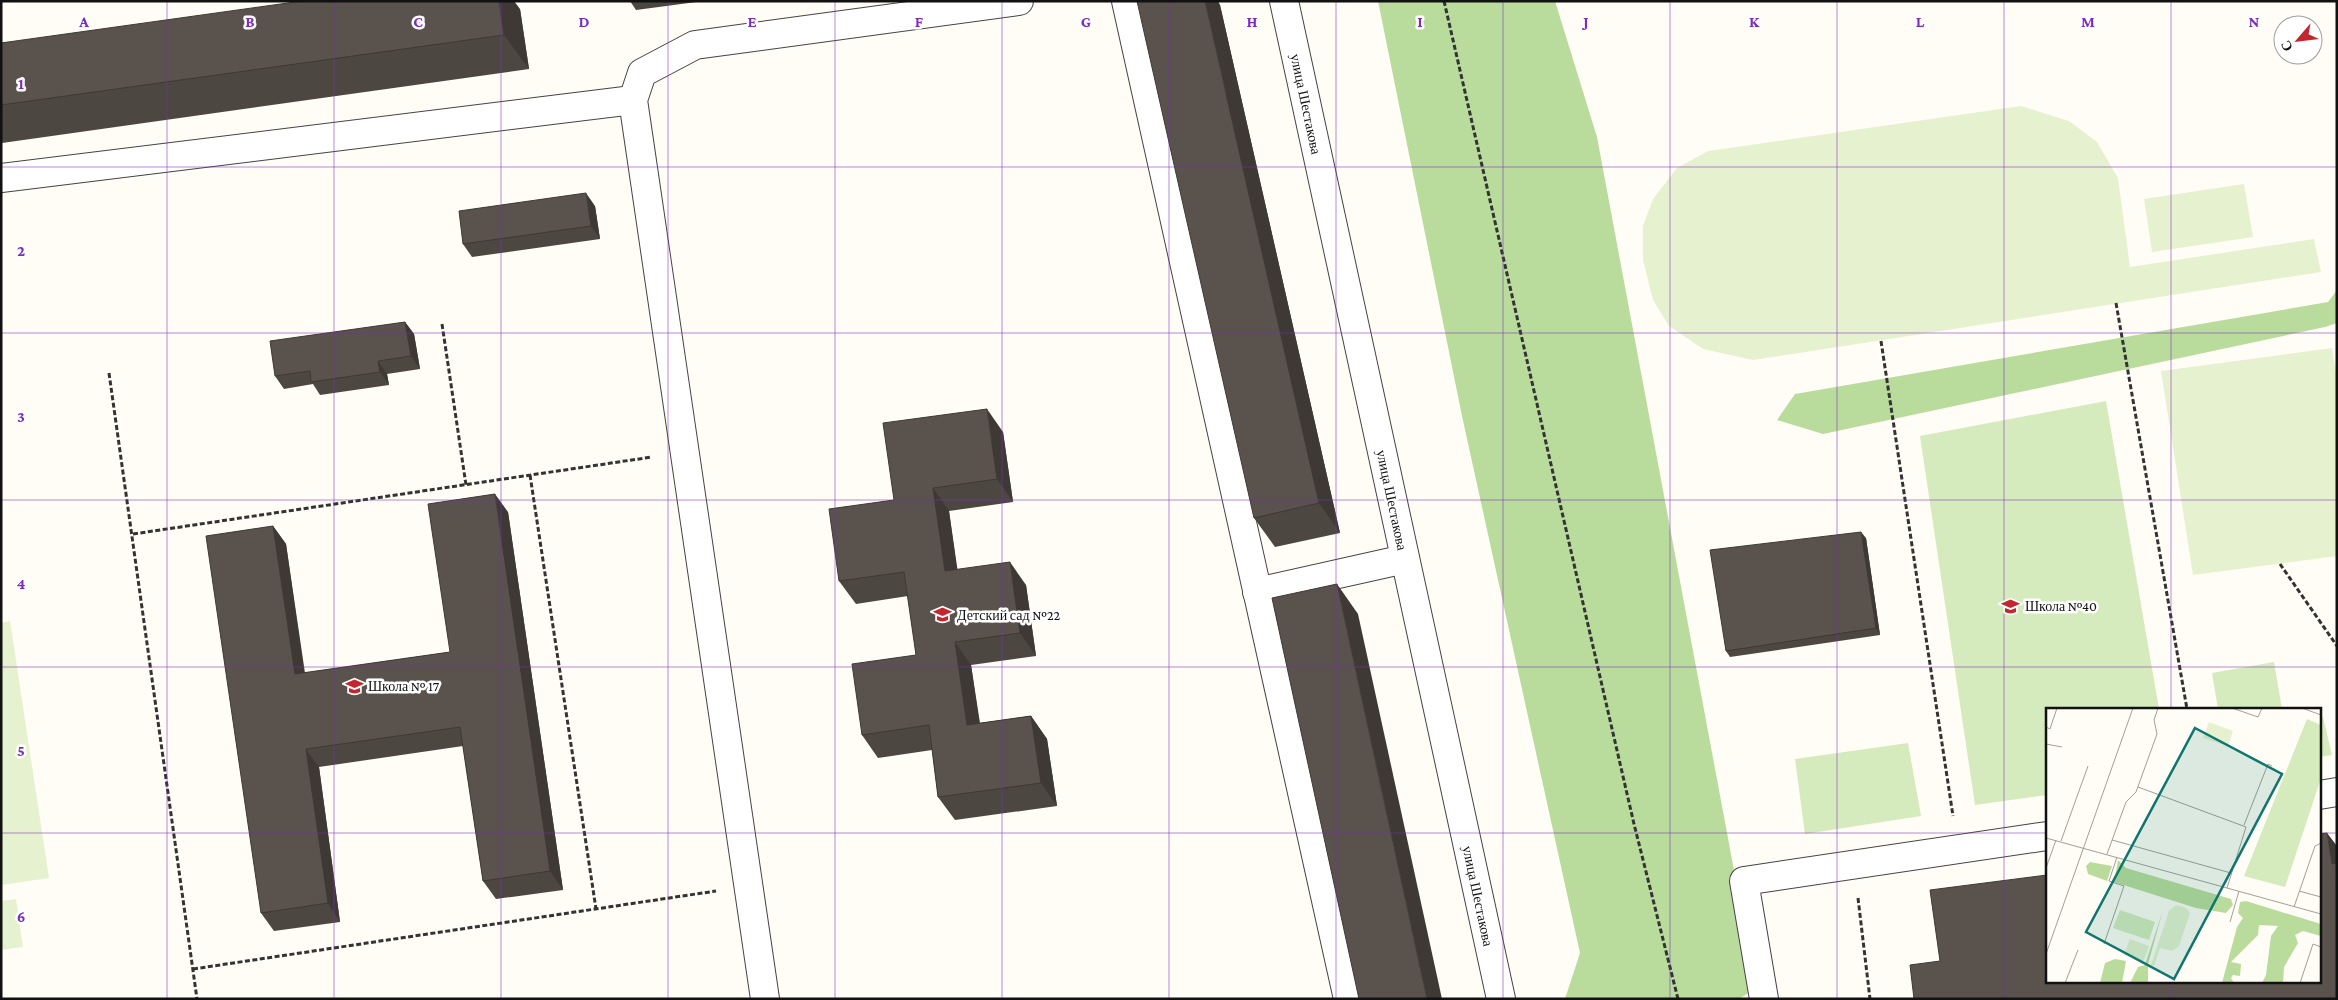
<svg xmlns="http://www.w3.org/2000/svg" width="2338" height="1000" font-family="'Crimson Pro',serif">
	<rect width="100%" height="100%" fill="#fffdf5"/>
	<g fill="#d5ebbd">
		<polygon points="2106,401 2159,709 2047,709 2047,795 1975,805 1920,436"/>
		<polygon points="2274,662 2282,709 2218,709 2212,673"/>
		<polygon points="2323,717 2332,755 2319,757 2319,718"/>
		<polygon points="1908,743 1921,816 1805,834 1795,759"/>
	</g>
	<g fill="#b9dc9c">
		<polygon points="1378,1 1555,1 1597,137 1756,988 1739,999 1565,999 1580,953 1462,416"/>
		<polygon points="2337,290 2337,323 2325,327 1823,434 1777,420 1795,394 2328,302"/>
	</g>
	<g fill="#e6f2cf">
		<polygon points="2021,106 2069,121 2097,142 2118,178 2130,267 2314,239 2321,272 1753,360 1703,349 1669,326 1653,300 1643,260 1643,226 1653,199 1677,168 1708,151"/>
		<polygon points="2244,184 2253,237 2152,252 2144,199"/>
		<polygon points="2332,348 2337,379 2337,556 2193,575 2161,371"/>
		<polygon points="10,621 49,878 1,885 1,623"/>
		<polygon points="16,899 23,947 1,950 1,901"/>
	</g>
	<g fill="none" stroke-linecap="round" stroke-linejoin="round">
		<defs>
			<g id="minor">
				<polyline points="1126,1 1348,999"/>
				<polyline points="1284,1 1501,999"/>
				<polyline points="1,178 633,100"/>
				<polyline points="1257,592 1405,559"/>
				<polyline points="2319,795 2337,792"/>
				<polyline points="765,999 633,100 642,73 695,45 1019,1"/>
				<polyline points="1764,999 1744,881 2047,836"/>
			</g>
		</defs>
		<use href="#minor" stroke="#444" stroke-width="30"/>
		<g stroke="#333" stroke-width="3" stroke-dasharray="5 2.5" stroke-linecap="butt">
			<polyline points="1444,1 1634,824 1678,999"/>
			<polyline points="2116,303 2187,709"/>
			<polyline points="442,324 466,485"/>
			<polyline points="1881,341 1953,816"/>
			<polyline points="109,373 197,999"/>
			<polyline points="530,475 596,909"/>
			<polyline points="133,534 652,457"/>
			<polyline points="2280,564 2337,646"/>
			<polyline points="1858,898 1870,999"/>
			<polyline points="193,969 716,891"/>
		</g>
		<use href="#minor" stroke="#fff" stroke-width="28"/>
	</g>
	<g fill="#4d4742">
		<polygon points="630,1 704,1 636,10"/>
		<polygon points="1220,5 1340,533 1275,547 1254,518"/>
		<polygon points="520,9 529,69 2,143 1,142 1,43"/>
		<polygon points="595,206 600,239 472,257 463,244"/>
		<polygon points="405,322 414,334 420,369 387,374 389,385 320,395 313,384 284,389 275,376"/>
		<polygon points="1003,432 1013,502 949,511 957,570 1026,585 1036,656 971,665 980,723 1031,716 1047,739 1057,806 955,820 938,797 932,750 878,758 862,735 916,655 908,596 856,604 839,581 894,500"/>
		<polygon points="508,512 563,890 496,899 483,881 463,746 319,767 340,922 274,931 261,913 273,526 286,544 305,673 450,652"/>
		<polygon points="1866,538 1880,635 1730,657 1726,651"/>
	</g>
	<g fill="#3f3936">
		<polygon points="499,1 514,1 520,9 529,69 504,35"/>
		<polygon points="1205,1 1218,1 1220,5 1340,533 1319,503"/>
		<polygon points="586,193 595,206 600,239 591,226"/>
		<polygon points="405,322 414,334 420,369 411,356"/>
		<polygon points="378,361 387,374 389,385 380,372"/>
		<polygon points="987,409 1003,432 1013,502 997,479"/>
		<polygon points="933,488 949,511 961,594 945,571"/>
		<polygon points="495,494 508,512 563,890 550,871"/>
		<polygon points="273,526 286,544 307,692 295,674"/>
		<polygon points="1861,532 1866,538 1880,635 1876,628"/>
		<polygon points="1010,562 1026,585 1036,656 1020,633"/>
		<polygon points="1337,584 1358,614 1442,999 1427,999"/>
		<polygon points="955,642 971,665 983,748 967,725"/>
		<polygon points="1031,716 1047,739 1057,806 1041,783"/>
		<polygon points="306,749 319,767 340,922 328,903"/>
		<polygon points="2327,833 2337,846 2337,871 2332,864"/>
	</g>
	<g fill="#5a524d" stroke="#3f3936">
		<polygon points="302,1 499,1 504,35 1,105 1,43"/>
		<polygon points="1137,1 1205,1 1319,503 1254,518"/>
		<polygon points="586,193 591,226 463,244 459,211"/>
		<polygon points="405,322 411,356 378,361 380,372 311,382 310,371 275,376 270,341"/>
		<polygon points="987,409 997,479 933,488 945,571 1010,562 1020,633 955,642 967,725 1031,716 1041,783 938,797 929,725 862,735 852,664 916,655 904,572 839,581 829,509 894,500 883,423"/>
		<polygon points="495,494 550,871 483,881 460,727 306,749 328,903 261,913 206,536 273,526 295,674 450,652 428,504"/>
		<polygon points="1861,532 1876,628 1726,651 1710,550"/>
		<polygon points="1337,584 1427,999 1359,999 1272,598"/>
		<polygon points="2327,833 2332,864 2337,863 2337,884 2336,884 2337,889 2337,999 1914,999 1910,965 1940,961 1930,890 2047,875 2047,981 2319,981 2319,834"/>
	</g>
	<path fill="none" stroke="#7b2cbf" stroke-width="1" stroke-opacity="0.55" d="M167,1V999M334,1V999M501,1V999M668,1V999M835,1V999M1002,1V999M1169,1V999M1336,1V999M1503,1V999M1670,1V999M1837,1V999M2004,1V999M2171,1V709M1,167H2337M1,333H2337M1,500H2337M1,667H2337M1,833H2047M2319,833H2337M2171,981V999"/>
	<defs>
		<symbol id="school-bare" viewBox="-9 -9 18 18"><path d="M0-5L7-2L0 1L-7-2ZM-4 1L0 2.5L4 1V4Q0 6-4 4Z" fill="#c4262e" stroke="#fff" stroke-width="2.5" paint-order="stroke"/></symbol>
	</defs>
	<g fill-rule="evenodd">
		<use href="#school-bare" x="1998" y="594" width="25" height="25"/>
		<use href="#school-bare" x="930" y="602" width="25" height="25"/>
		<use href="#school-bare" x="342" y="674" width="25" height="25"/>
	</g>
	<g text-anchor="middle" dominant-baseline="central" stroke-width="5" stroke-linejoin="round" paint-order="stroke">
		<g font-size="14" fill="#111" stroke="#fff">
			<text transform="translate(1306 104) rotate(78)">улица Шестакова</text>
			<text transform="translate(1392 500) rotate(78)">улица Шестакова</text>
			<text transform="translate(1478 896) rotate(78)">улица Шестакова</text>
		</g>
		<g font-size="14" fill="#111" stroke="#fff" text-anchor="start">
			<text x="2025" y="606">Школа №40</text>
			<text x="957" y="615">Детский сад №22</text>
			<text x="368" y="686">Школа № 17</text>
		</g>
	</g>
	<g transform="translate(2046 708)">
		<rect width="275" height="275" fill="#fffdf5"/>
		<path d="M261,11L275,17V70L239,179L198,168ZM74,202L109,214L103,232L67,220Z" fill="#d5ebbd"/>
		<path d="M72,152L80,160L185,191L187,197L180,205L150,200L68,174ZM44,154L66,158L61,173L42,166L40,158ZM200,193L275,216V228L257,223L249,227L252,235L238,259L237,275H216L220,267L225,228L232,218L213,217L212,227L185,254L195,256L194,268L187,267L185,270L188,275H176L191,219L197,210L192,205L194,194ZM117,202L102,256V275H84L92,259L99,257ZM69,251L80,253L76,275H54L59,255Z" fill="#b9dc9c"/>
		<path d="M163,14L187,23L182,38L157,30ZM130,197L140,200L144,205L133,238L126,243L114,240L108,258L105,257L123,203ZM84,231L103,238L97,254L78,247Z" fill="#e6f2cf"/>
		<path fill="none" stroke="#a09f9a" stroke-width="1" d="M186,0L212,9L216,0M256,0L275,7M0,19L4,21L11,0M0,36L16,39M92,79L200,119L181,180M198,117L222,56L226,58M0,130L275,206M66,132L185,165M15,133L42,58M61,146L80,94L90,84L111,26L108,12L112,0M0,160L10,132M253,183L275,189M248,199L269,138L275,135M184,214L193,183M58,236L78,178L63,173L71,149M0,246L87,0M19,275L32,242M254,275L267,236L275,239"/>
		<path fill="#0f766e" fill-opacity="0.15" stroke="#0f766e" stroke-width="2.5" d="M149,20L236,66L128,271L40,224Z"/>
		<rect width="275" height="275" fill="none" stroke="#111" stroke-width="2.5"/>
	</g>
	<g font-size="16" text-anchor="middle" font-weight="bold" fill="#7b2cbf" stroke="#fff" stroke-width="5" stroke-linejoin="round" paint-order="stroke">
		<text x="84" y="27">A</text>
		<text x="250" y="27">B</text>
		<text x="418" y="27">C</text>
		<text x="584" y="27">D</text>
		<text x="752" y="27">E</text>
		<text x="919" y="27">F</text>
		<text x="1086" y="27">G</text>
		<text x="1252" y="27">H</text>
		<text x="1420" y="27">I</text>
		<text x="1586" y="27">J</text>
		<text x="1754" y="27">K</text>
		<text x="1920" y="27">L</text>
		<text x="2088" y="27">M</text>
		<text x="2254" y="27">N</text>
		<text x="21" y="89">1</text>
		<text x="21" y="256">2</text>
		<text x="21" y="422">3</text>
		<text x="21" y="589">4</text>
		<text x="21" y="756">5</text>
		<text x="21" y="922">6</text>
	</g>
	<rect width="2338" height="1000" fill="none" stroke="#111111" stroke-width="5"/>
	<g transform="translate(2298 40) rotate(242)"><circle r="24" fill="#ffffff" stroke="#a0a0a0"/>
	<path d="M0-4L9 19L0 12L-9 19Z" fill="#c4262e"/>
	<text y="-8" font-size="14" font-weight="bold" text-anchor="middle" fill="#111111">С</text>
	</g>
</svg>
